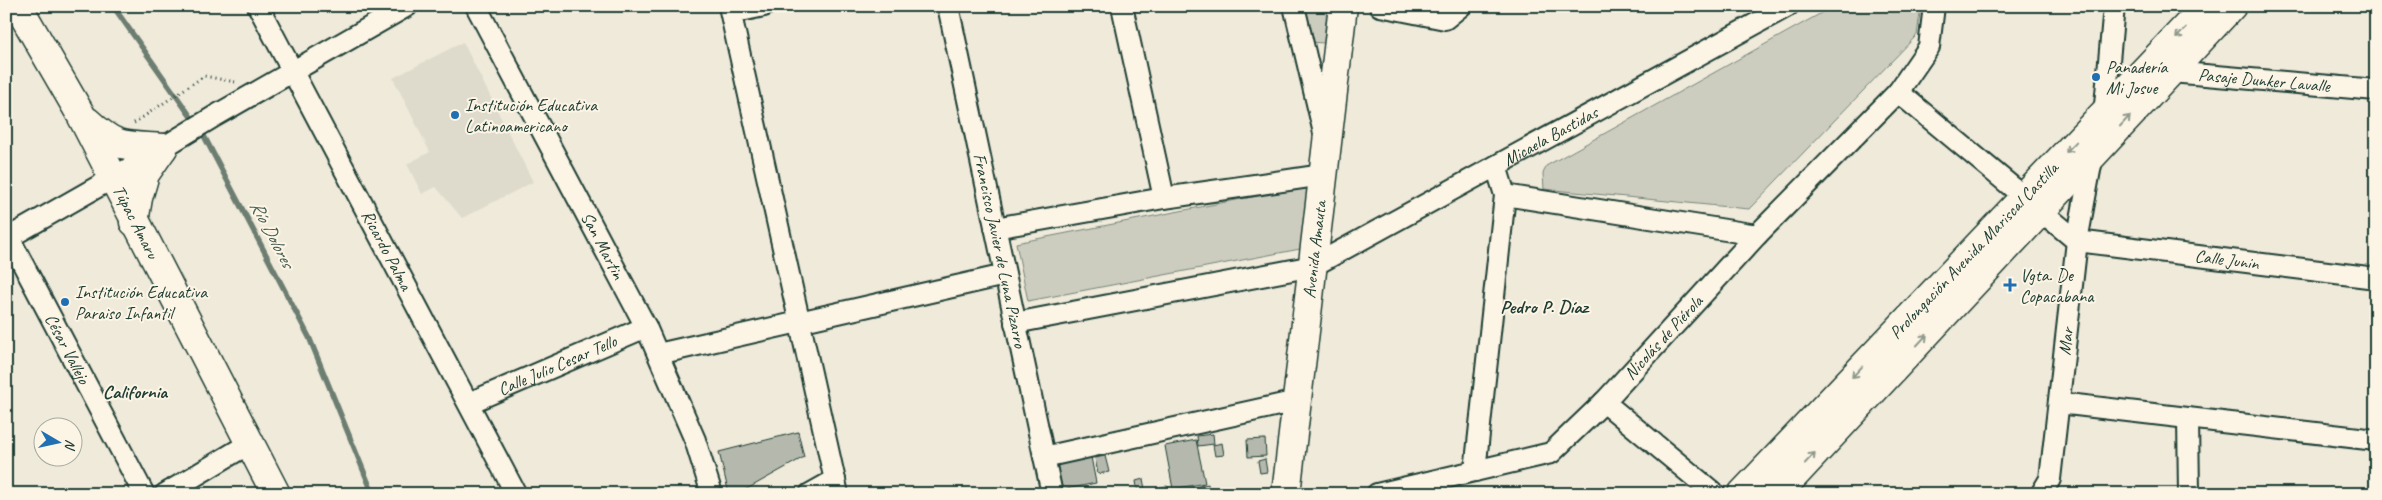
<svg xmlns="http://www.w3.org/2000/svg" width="2382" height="500" font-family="Caveat,sans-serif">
	<rect width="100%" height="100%" fill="#efeada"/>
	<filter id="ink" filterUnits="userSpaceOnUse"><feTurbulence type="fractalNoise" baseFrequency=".02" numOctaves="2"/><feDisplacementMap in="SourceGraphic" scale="10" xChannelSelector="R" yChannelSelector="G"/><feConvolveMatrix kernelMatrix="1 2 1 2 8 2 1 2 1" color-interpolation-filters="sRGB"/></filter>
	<g filter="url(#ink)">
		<polygon fill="#dedbcc" points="463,42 533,182 462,218 436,187 422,194 407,164 430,152 393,78"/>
		<g fill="#cccdbf" stroke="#76857a">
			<polygon points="1301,6 1327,6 1324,43 1308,42"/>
			<polygon points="1834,6 1921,6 1917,35 1749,209 1544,189 1543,174 1546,166"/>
			<polygon points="1308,186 1300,249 1028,301 1016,243"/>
		</g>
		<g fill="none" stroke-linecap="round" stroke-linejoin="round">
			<polyline stroke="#6c7d71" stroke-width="5.5" points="113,6 203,134 309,337 373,494"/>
		</g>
		<g fill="#b5b9ad" stroke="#1f3d34">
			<polygon points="798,432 804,457 738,494 729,494 719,452"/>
			<polygon points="1213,434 1214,444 1198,446 1197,436"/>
			<polygon points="1265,439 1266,456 1248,457 1247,440"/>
			<polygon points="1196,440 1205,483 1173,489 1165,446"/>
			<polygon points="1222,443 1224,455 1215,456 1213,445"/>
			<polygon points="1105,456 1109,472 1098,474 1095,458"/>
			<polygon points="1091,457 1096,483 1062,490 1057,464"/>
			<polygon points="1265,459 1267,472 1260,473 1258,461"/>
			<polygon points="1143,479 1146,494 1138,494 1136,481"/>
			<polygon points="1208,484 1210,494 1173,494 1173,492"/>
			<polygon points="1167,486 1168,494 1152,494 1156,493 1156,488"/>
		</g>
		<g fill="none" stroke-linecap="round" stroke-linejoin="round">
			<defs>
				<g id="street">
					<path id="s1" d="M258,6L516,494"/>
					<path id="s2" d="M476,6L646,327L695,440L712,494"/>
					<polyline points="729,6 838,494"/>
					<path id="s3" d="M948,6L1052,494"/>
					<polyline points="1122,6 1164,198"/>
					<polyline points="1294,6 1324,133"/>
					<polyline points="1380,6 1445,19 1461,6"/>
					<polyline points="1934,6 1929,47 1898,92 2077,241"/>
					<polyline points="731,13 764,6"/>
					<path id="s4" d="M2163,65L2171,72L2376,90"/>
					<polyline points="2104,116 2114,6"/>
					<polyline points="1505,195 1757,235"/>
					<polyline points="995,228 1164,198 1323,175"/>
					<path id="s5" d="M6,232L144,494"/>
					<polyline points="6,239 113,178 215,116 407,6"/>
					<path id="s6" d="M2077,241L2376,278"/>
					<path id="s7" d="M1015,323L1313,266L1788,6"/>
					<polyline points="658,354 1005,275"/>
					<polyline points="1604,402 1715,494"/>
					<path id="s8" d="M469,403L646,327"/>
					<polyline points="2059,403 2376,440"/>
					<polyline points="2188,418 2189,494"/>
					<polyline points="1044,457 1297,401"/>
					<polyline points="1475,471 1505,195 1496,166"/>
					<polyline points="165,494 250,443"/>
					<polyline points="810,494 835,480"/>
					<path id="s9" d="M1377,494L1551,453L1604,402L1757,235L1898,92"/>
					<path id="s10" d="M2041,494L2050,479L2077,241L2093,154"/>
				</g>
				<g id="secondary">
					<path id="s11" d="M18,6L81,115L276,494"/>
					<path d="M88,122C117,149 124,145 163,148"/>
					<polyline points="134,222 138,198 145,174 163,148"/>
					<path id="s12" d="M1286,494L1343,6"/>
					<path id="s13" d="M1742,494L2206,6"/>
					<polyline points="1777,494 2232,6"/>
				</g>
			</defs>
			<use href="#street" stroke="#1f3d34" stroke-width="24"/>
			<use href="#secondary" stroke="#1f3d34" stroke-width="31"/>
			<polyline stroke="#1f3d34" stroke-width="3" stroke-dasharray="1 4" stroke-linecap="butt" points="134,123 204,76 235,82"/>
			<use href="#street" stroke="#fcf5e5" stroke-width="20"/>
			<use href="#secondary" stroke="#fcf5e5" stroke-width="28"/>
		</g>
		<defs><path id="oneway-shaft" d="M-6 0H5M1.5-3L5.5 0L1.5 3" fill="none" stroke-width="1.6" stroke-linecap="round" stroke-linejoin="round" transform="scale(1.25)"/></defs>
		<g stroke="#8e998c">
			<use href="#oneway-shaft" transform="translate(2181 33) rotate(134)"/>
			<use href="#oneway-shaft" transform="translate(2125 121) rotate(-47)"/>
			<use href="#oneway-shaft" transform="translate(2071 147) rotate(134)"/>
			<use href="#oneway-shaft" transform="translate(1922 340) rotate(-47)"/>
			<use href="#oneway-shaft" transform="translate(1857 372) rotate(133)"/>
			<use href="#oneway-shaft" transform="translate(1810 458) rotate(-47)"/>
		</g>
	</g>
	<g fill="#1f6fb2" stroke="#fcf5e5" stroke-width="2">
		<circle cx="2096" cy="77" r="5"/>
		<circle cx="455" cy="115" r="5"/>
		<path d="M2007.5 277.5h5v5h5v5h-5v5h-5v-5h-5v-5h5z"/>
		<circle cx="65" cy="302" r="5"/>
	</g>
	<g text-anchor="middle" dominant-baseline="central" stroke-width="4" stroke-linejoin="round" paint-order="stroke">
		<g font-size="18" fill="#1f3d34" stroke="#fcf5e5" text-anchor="start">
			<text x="2106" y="67">Panadería<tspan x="2106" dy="21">Mi Josue</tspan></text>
			<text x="465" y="105">Institución Educativa<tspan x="465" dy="21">Latinoamericano</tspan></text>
			<text x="2020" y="275">Vgta. De<tspan x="2020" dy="21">Copacabana</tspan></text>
			<text x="75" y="292">Institución Educativa<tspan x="75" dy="21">Paraiso Infantil</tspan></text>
		</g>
		<g font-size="18" fill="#1f3d34" stroke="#fcf5e5">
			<text stroke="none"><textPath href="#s4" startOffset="104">Pasaje Dunker Lavalle</textPath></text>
			<text stroke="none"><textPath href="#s7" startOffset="574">Micaela Bastidas</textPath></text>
			<text stroke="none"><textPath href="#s11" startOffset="246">Túpac Amaru</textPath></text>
			<text stroke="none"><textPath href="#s2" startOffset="271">San Martin</textPath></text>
			<text stroke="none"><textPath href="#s1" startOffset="276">Ricardo Palma</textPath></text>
			<text stroke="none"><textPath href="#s3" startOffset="250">Francisco Javier de Luna Pizarro</textPath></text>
			<text stroke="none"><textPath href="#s12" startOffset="246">Avenida Amauta</textPath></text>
			<text stroke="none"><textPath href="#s13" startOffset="336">Prolongación Avenida Mariscal Castilla</textPath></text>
			<text stroke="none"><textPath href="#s6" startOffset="151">Calle Junin</textPath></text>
			<text stroke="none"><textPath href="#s9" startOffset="340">Nicolás de Piérola</textPath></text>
			<text stroke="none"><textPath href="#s10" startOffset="156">Mar</textPath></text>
			<text stroke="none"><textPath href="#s5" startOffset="132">César Vallejo</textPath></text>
			<text stroke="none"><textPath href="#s8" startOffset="96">Calle Julio Cesar Tello</textPath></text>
		</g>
		<g font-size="19" font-style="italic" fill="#455d53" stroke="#fcf5e5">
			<text transform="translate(272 234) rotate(62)">Río Dolores</text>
		</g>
		<g font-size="19" font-weight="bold" fill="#1f3d34" stroke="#fcf5e5">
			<text x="1544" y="307">Pedro P. Díaz</text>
			<text x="135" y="392">California</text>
		</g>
	</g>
	<rect width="2382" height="500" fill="none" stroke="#fcf5e5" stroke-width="25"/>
	<rect x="12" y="12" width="2357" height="475" fill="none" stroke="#1f3d34" stroke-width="2" filter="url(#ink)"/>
	<g transform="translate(58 442) rotate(99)"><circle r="24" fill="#fcf5e5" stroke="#a4ab9e"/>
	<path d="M0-4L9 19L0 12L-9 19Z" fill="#1f6fb2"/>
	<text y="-8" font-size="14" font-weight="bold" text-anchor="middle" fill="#1f3d34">N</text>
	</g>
</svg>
